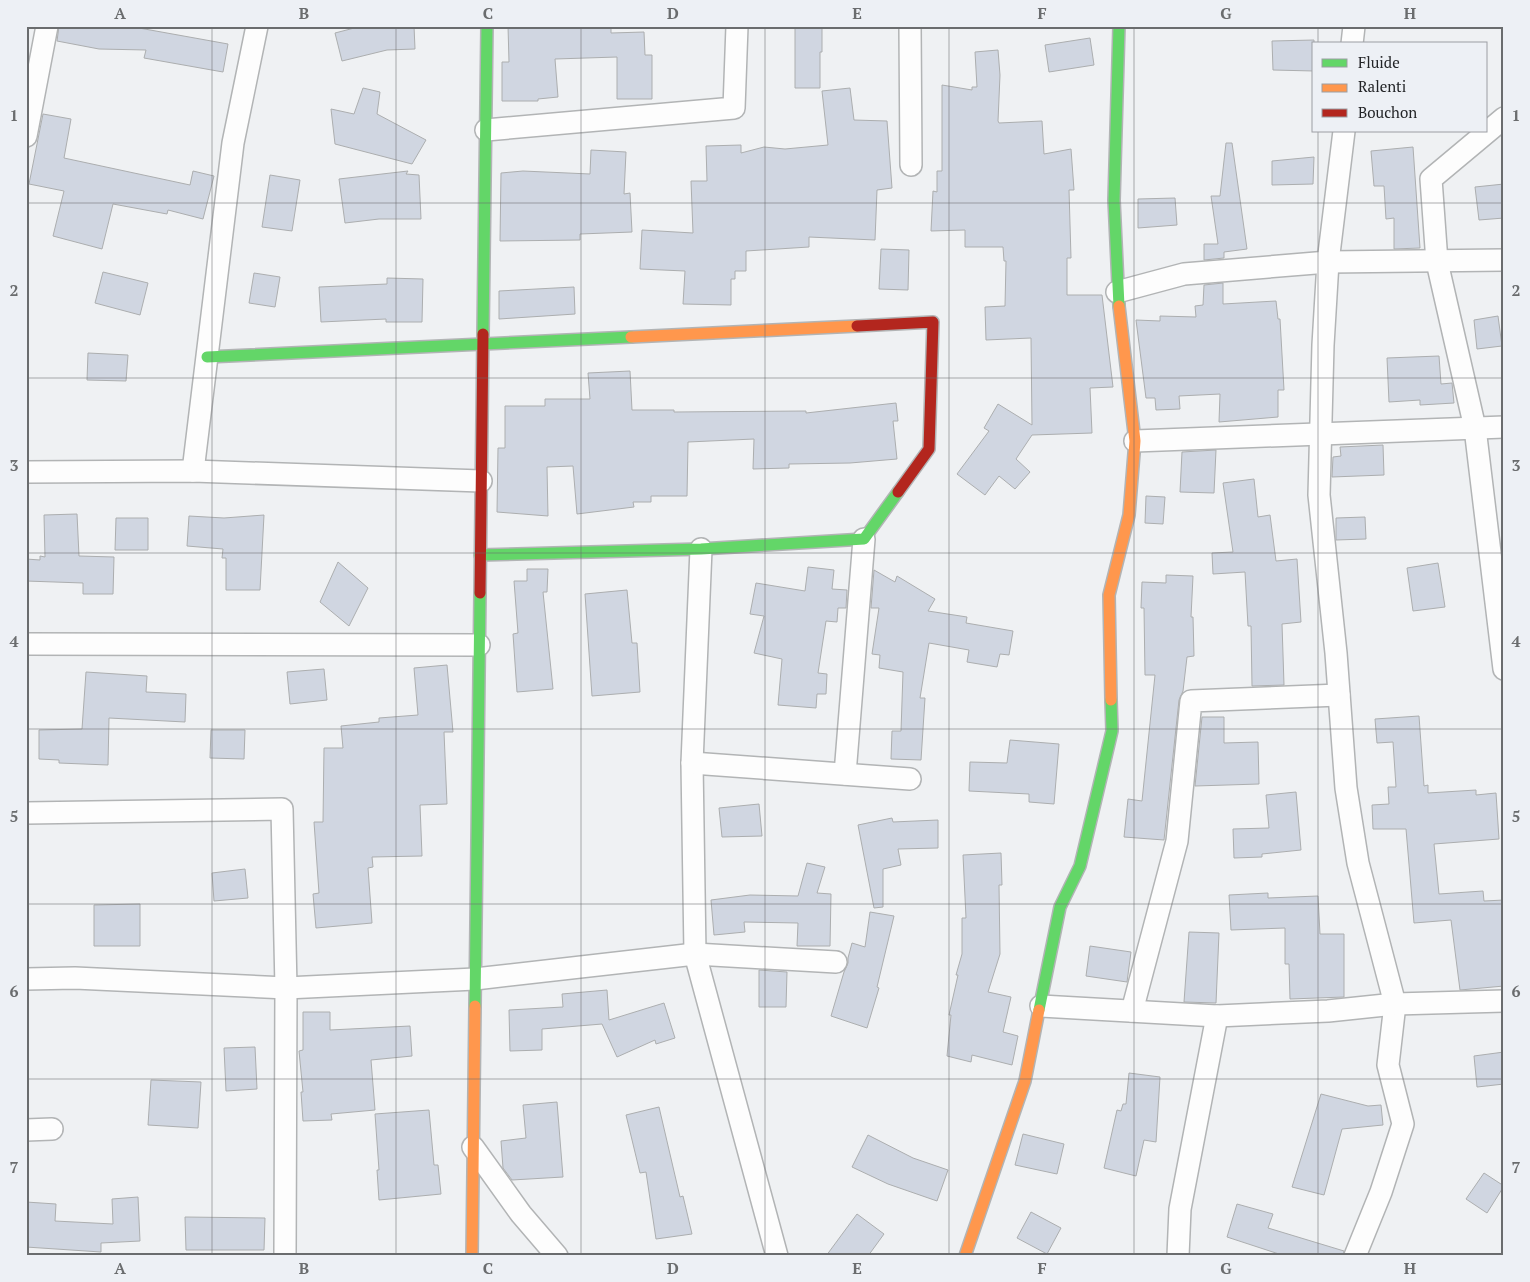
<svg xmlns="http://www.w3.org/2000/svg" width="1530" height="1282" font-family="'PT Serif',serif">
	<rect width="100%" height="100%" fill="#eff1f3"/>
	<g fill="#d0d6e1" stroke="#acaeaf">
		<polygon points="59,26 128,26 228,44 223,72 144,58 146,50 99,49 57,41"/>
		<polygon points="362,26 414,26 415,49 387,50 342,61 335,33"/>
		<polygon points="508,26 611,26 611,33 644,32 645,55 652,55 652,99 617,99 617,57 555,59 558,97 538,99 538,101 502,101 502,62 509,62"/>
		<polygon points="795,26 822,26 822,52 820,52 820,88 795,88"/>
		<polygon points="1090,38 1094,65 1049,72 1045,45"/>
		<polygon points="1314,40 1314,71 1273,70 1272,41"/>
		<polygon points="998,50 1000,75 998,121 999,123 1042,121 1044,154 1071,149 1074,190 1069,190 1071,258 1067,258 1067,295 1102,295 1113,387 1090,388 1092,433 1032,435 1016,459 1030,472 1015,489 999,476 985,495 957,474 989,431 984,428 998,404 1032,425 1031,338 986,340 985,307 1005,306 1006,261 1004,261 1003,247 965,247 965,230 931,231 933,191 937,192 937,171 942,171 942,85 972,90 972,87 977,87 975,52"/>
		<polygon points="363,88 380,92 377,114 426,140 412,164 335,144 331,109 354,114"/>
		<polygon points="850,88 854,120 887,121 892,188 877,190 875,240 809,237 809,247 746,251 746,271 735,271 735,279 731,279 731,305 683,304 685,271 640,269 642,230 693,233 691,181 707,181 706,146 741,145 741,153 764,147 785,149 828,145 822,91"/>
		<polygon points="43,114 71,119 64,158 190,185 193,171 214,176 203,219 168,210 167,214 113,204 102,249 53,236 64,191 29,184"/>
		<polygon points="1226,143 1232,143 1247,249 1224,252 1224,258 1204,260 1204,244 1218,244 1211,196 1220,196"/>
		<polygon points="1413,147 1420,248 1394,249 1394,218 1386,219 1384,186 1374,186 1371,151"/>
		<polygon points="591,150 626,152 624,194 630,193 632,232 580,234 580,240 500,241 501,173 523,171 590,174"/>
		<polygon points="1314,157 1313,184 1272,185 1272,161"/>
		<polygon points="408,171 406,174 419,175 421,219 379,219 345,223 339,179"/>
		<polygon points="270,175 300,180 292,231 262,227"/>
		<polygon points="1504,184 1504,218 1479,220 1475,187"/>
		<polygon points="1175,198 1177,225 1138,228 1138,199"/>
		<polygon points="881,249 909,250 908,290 879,289"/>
		<polygon points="103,272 148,283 140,315 95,303"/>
		<polygon points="254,273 280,277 275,307 249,303"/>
		<polygon points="387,278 423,279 422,322 386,322 386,319 321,322 319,287 387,284"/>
		<polygon points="1223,283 1223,304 1276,301 1278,319 1280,319 1284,390 1278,390 1278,417 1219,422 1220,394 1179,396 1180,409 1156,410 1155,398 1146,398 1136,320 1160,321 1160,316 1196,317 1195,306 1203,305 1204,285"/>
		<polygon points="574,287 575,314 499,319 499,291"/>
		<polygon points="1498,316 1502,346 1477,349 1474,320"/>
		<polygon points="88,353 128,355 126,381 87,380"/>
		<polygon points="1439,356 1441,384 1452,383 1454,403 1420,405 1420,400 1389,402 1387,358"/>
		<polygon points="630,371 632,410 674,410 674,412 806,411 806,413 896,403 898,421 893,421 897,459 850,463 789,464 789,468 753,469 754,439 688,442 687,496 651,496 651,502 633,502 634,507 577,514 573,466 547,467 548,516 497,512 498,448 505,448 505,406 545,406 545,399 590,399 588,373"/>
		<polygon points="1383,445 1384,475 1332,477 1333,457 1341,456 1340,447"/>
		<polygon points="1216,450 1214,493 1180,492 1182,452"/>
		<polygon points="1254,479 1258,517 1270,515 1276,561 1297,559 1301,622 1282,624 1284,685 1252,686 1251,626 1248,626 1245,572 1213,574 1212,553 1233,552 1223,483"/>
		<polygon points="1146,496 1165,497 1163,524 1145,523"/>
		<polygon points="77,514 79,556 114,557 113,594 83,594 83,583 26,581 26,559 40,560 40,556 45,557 44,515"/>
		<polygon points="264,515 260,590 226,590 226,558 222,558 223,549 187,546 189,516 224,518"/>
		<polygon points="1365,517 1366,539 1336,540 1336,518"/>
		<polygon points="116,518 148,518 148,550 115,550"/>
		<polygon points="338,562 368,588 349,626 320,602"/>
		<polygon points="1438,563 1445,607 1413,611 1407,568"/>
		<polygon points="808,567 834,570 832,589 847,590 846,608 838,608 837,622 826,621 818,673 827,674 826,694 817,694 816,708 778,705 782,659 754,653 764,616 750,614 756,583 805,591"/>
		<polygon points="527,569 548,569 547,592 543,592 553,689 517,692 513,634 518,633 514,581 527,581"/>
		<polygon points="874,570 895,582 897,576 935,599 928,611 967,617 966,623 1013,631 1009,655 1000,654 997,667 967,662 969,650 929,643 920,698 925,698 921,760 891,759 892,731 901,731 903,672 879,668 880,655 872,654 879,608 871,608"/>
		<polygon points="1166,575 1193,576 1191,617 1193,617 1194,656 1187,657 1183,691 1179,700 1164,840 1124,837 1128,799 1142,801 1155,675 1145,675 1144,608 1141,608 1142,582 1166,583"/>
		<polygon points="627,590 632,643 637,643 640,692 592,696 585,594"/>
		<polygon points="447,665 453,732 444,732 447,804 420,805 422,856 372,857 373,867 368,868 372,923 316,928 313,894 319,893 314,822 323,822 324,748 343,748 341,726 379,722 379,718 418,715 414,668"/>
		<polygon points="324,669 327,700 290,704 287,672"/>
		<polygon points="86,672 147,676 146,692 186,694 185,722 109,718 108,765 59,763 59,760 39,759 39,730 82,729"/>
		<polygon points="1419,716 1424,786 1428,785 1428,793 1476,790 1476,795 1496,793 1499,839 1434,844 1439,894 1483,891 1484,901 1504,900 1504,986 1460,990 1451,920 1414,923 1406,829 1373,829 1372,805 1389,804 1388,787 1396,787 1393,742 1377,743 1375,719"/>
		<polygon points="1202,717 1224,717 1224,743 1258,742 1259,784 1195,786"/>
		<polygon points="211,730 245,730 244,759 210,758"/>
		<polygon points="1010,740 1059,744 1054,804 1029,802 1029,794 969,791 970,762 1007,763"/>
		<polygon points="1296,792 1301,850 1262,854 1262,857 1234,858 1233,829 1269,828 1266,795"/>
		<polygon points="759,804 762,836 722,837 719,808"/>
		<polygon points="892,818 893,822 938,820 938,848 898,849 901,865 883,869 883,907 874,908 858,825"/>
		<polygon points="1001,853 1002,885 999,885 1000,954 988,992 1011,997 1003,1032 1018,1036 1012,1065 972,1055 971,1062 947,1056 951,1015 949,1015 958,975 956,975 962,954 962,918 966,918 963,855"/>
		<polygon points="807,863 825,867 817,893 831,894 830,946 797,946 798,923 744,922 745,932 714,935 711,900 750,895 798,896"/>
		<polygon points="245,869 248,898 214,901 212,873"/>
		<polygon points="1268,893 1268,898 1318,896 1320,934 1344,934 1344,997 1290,999 1289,964 1285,964 1285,928 1231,930 1229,895"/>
		<polygon points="140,904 140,946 94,946 94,905"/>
		<polygon points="870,912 894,916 877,987 879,988 867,1028 831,1016 844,972 848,963 848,958 852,943 865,947"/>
		<polygon points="1189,932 1219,933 1216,1003 1184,1002"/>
		<polygon points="1090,946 1131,952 1127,982 1086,976"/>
		<polygon points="759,970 787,972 786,1007 759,1007"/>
		<polygon points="607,990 609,1020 664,1003 675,1038 656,1044 655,1040 617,1057 602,1024 542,1029 542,1050 510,1051 509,1010 563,1007 562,994"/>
		<polygon points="303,1012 330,1012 330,1030 410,1026 412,1056 371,1060 375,1110 331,1114 332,1120 303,1121 301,1092 303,1092 299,1051 303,1050"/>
		<polygon points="255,1047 257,1089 226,1091 224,1048"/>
		<polygon points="1504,1052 1504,1084 1477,1087 1474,1056"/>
		<polygon points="1129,1073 1160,1077 1156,1142 1144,1140 1136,1176 1104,1168 1117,1110 1121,1111 1123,1104 1126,1104"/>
		<polygon points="151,1080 201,1082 198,1128 148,1125"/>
		<polygon points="1321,1094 1368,1106 1381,1105 1383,1125 1342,1129 1324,1195 1292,1187"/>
		<polygon points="557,1102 563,1177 512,1180 503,1168 501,1141 526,1138 523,1105"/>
		<polygon points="659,1107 680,1197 683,1196 692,1234 656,1239 646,1172 640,1173 626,1115"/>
		<polygon points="429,1110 434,1165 438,1165 441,1194 379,1200 377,1170 379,1170 375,1114"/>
		<polygon points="1023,1134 1064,1144 1057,1174 1015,1165"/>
		<polygon points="868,1135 913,1158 948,1170 937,1201 888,1184 852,1167"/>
		<polygon points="1484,1173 1504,1186 1487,1213 1466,1199"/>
		<polygon points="138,1197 140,1241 101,1243 101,1252 26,1247 26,1202 56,1204 55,1221 113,1224 112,1199"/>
		<polygon points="1237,1204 1273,1214 1268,1228 1344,1251 1343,1256 1285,1256 1227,1237"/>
		<polygon points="1031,1212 1061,1228 1047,1254 1017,1238"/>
		<polygon points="857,1214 884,1234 868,1256 826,1256"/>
		<polygon points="185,1217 265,1218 264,1250 186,1250"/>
	</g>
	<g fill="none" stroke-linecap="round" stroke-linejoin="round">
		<defs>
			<g id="street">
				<polyline points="910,26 911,165"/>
				<polyline points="1352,44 1354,26"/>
				<polyline points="1504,118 1431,179 1437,262 1475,428 1504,669"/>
				<polyline points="486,130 734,108 737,26"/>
				<polyline points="1344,131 1328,262 1323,345 1319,495 1336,653 1346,788 1358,863 1395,1004 1388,1065 1403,1124 1381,1192 1355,1256"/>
				<polyline points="26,136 47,26"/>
				<polyline points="1117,292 1184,274 1328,262 1504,260"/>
				<polyline points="1135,441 1504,427"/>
				<polyline points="193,471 233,143 257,26"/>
				<polyline points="26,472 193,471 481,481"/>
				<polyline points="701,549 692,763 695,954 777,1256"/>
				<polyline points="26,644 479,645"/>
				<polyline points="692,763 910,779"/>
				<polyline points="845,774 864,539"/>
				<polyline points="26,813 282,809 286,988 285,1256"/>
				<polyline points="26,979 75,978 286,988 475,979 695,954 836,962"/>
				<polyline points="1041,1006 1217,1016 1328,1011 1395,1004 1504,1001"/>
				<polyline points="1132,1011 1177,841 1191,701 1339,695"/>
				<polyline points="26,1130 52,1129"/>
				<polyline points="473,1147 521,1214 557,1256"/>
				<polyline points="1178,1256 1180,1209 1217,1016"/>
			</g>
			<g id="fast">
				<polyline points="1119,306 1114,200 1119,26"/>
				<polyline points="483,334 487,26"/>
				<polyline points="207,357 631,337"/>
				<polyline points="480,555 701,549 864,539 898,492"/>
				<polyline points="475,1006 480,593"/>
				<polyline points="1039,1010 1060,907 1080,866 1112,731 1111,700"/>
			</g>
			<g id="slow">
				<polyline points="631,337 857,326"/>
				<polyline points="1111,700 1109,595 1129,515 1135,441 1119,306"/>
				<polyline points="472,1256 475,1006"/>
				<polyline points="965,1256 1025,1081 1039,1010"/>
			</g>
			<g id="jam">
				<polyline points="857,326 933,322 929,449 898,492"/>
				<polyline points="480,593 483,334"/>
			</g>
		</defs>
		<use href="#street" stroke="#b2b4b5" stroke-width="24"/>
		<use href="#fast" stroke="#b2b4b5" stroke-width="14"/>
		<use href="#slow" stroke="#b2b4b5" stroke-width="14"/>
		<use href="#jam" stroke="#b2b4b5" stroke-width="14"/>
		<use href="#street" stroke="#fdfdfd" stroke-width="21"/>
		<use href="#fast" stroke="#63d668" stroke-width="11"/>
		<use href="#slow" stroke="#ff974d" stroke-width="11"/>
		<use href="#jam" stroke="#b3261e" stroke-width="11"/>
	</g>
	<path fill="none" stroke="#6a6c6e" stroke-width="1" stroke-opacity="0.55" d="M212,26V1256M396,26V1256M581,26V1256M765,26V1256M949,26V1256M1134,26V1256M1318,26V44M1318,131V1256M26,203H1504M26,378H1504M26,553H1504M26,729H1504M26,904H1504M26,1079H1504"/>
	<rect width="1530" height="1282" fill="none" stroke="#edf0f5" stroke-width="55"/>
	<rect x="1312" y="42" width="175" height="90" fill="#edf0f5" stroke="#9c9ea3"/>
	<rect x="1322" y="59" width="25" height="8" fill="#63d668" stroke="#9c9ea3"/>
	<text x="1358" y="68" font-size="15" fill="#232427">Fluide</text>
	<rect x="1322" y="84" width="25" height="8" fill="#ff974d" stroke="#9c9ea3"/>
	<text x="1358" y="92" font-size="15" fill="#232427">Ralenti</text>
	<rect x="1322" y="109" width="25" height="8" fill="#b3261e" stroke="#9c9ea3"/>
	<text x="1358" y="118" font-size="15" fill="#232427">Bouchon</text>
	<rect x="28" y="28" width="1474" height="1226" fill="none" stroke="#6a6c6e" stroke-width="2"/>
	<g font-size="16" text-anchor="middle" font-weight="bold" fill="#6a6c6e">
		<text x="120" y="19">A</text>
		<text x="304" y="19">B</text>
		<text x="488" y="19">C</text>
		<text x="673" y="19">D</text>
		<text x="857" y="19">E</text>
		<text x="1042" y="19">F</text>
		<text x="1226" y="19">G</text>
		<text x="1410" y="19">H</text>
		<text x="14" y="121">1</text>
		<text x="1516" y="121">1</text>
		<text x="14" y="296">2</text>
		<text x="1516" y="296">2</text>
		<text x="14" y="471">3</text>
		<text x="1516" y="471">3</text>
		<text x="14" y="647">4</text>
		<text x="1516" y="647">4</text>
		<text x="14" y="822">5</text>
		<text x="1516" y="822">5</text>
		<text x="14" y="997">6</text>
		<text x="1516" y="997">6</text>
		<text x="14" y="1173">7</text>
		<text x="1516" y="1173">7</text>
		<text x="120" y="1274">A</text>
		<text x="304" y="1274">B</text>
		<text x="488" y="1274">C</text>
		<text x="673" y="1274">D</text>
		<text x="857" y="1274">E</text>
		<text x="1042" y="1274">F</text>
		<text x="1226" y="1274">G</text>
		<text x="1410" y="1274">H</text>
	</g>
</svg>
